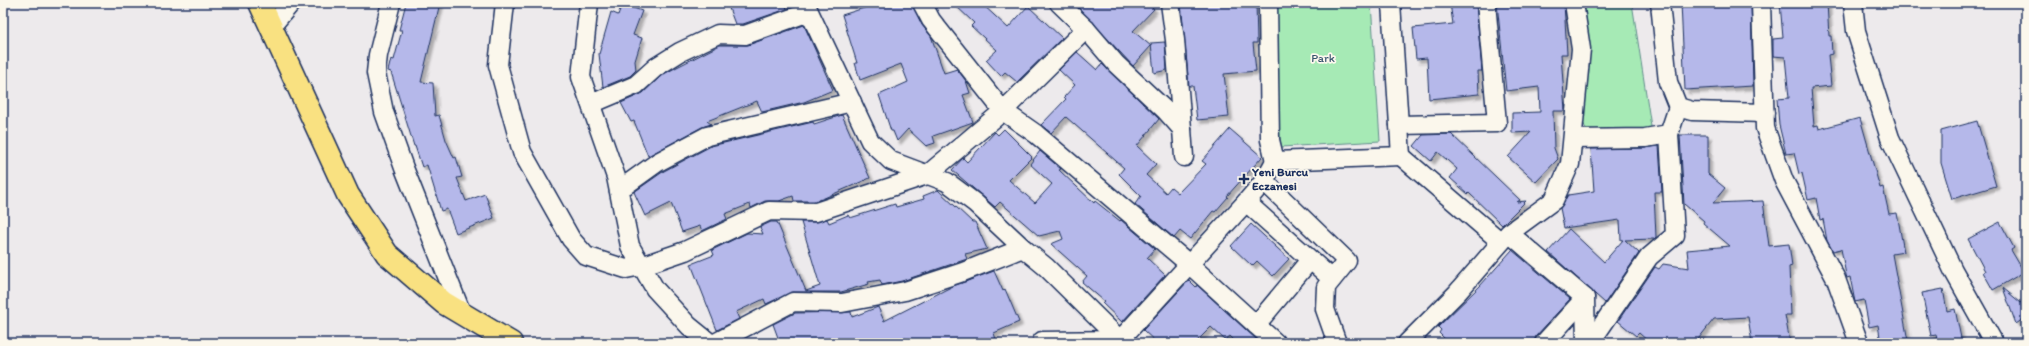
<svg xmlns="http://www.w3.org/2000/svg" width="2029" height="346" font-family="Itim,sans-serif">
	<defs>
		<filter id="shadow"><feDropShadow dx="3.5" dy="3.5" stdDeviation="1" flood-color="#0004"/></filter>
	</defs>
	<rect width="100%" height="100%" fill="#edeaec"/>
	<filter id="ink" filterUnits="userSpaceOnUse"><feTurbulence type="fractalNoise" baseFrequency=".025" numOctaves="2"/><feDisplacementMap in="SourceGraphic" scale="8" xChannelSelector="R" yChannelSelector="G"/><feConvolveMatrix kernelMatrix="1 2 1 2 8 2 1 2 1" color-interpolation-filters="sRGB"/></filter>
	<g filter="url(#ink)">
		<g fill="#a6eab5" stroke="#608c8a">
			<polygon points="1271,3 1371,3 1380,141 1281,147 1269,43"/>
			<polygon points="1584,3 1632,3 1652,133 1586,129 1580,115 1587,74 1587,24"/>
		</g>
		<g fill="#b5b8ea" stroke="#1b2f5e" filter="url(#shadow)">
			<polygon points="406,3 440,3 421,82 433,83 435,116 439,115 446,140 454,158 456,157 462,177 457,178 466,201 485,194 494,218 456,233 447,209 441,211 427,165 422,167 415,146 414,146 391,72 388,71 391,59 394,60 402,30 399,30"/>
			<polygon points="727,3 785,3 787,9 743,24 735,24"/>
			<polygon points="880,3 912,3 922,25 931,36 944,73 957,69 966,81 970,93 963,95 973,122 933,136 935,143 926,146 908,129 897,141 893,131 891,131 879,95 908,82 901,64 860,80 855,63 857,63 842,15"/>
			<polygon points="953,3 981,3 1008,28 1028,6 1062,38 1017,82 1005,72 1001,76 986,60 997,50 971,26 974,23"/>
			<polygon points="1074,3 1148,3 1154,9 1133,31 1151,46 1133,66"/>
			<polygon points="1181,3 1256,3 1257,43 1253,43 1256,71 1224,74 1229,117 1197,120 1193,86 1189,86"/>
			<polygon points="1450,3 1476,3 1482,71 1478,71 1479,94 1429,99 1427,58 1416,59 1413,28 1453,24"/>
			<polygon points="1497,3 1564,3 1567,54 1561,54 1565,111 1553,111 1554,148 1558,159 1536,182 1508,157 1531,132 1512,133 1512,113 1540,112 1539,87 1506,91"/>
			<polygon points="1681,3 1751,3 1753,86 1685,90"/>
			<polygon points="1780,3 1827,3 1829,36 1831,36 1832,54 1828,55 1831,86 1811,88 1814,126 1818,125 1819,129 1860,118 1880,188 1883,187 1889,214 1897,213 1904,252 1892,254 1908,341 1881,343 1878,325 1869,327 1864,300 1855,302 1850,277 1847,278 1846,275 1841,249 1833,251 1827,241 1823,219 1820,220 1816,198 1808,200 1802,173 1799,174 1794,153 1786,154 1779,125 1777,99 1789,98 1785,57 1773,56 1773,39 1783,38"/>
			<polygon points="622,4 642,11 633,35 642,38 635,61 636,70 630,76 603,87 599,54 611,12 618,15"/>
			<polygon points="804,25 833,90 804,102 762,112 757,101 707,121 711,124 702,127 648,156 634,121 631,122 621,103 643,93 662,75 675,68 720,45 748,45"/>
			<polygon points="1165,42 1167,70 1154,73 1151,43"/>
			<polygon points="1077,52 1097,70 1102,64 1159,119 1137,146 1156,164 1146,175 1166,193 1171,187 1178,193 1206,164 1202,161 1230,129 1262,157 1227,196 1228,197 1215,212 1213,211 1190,239 1180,231 1174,238 1135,204 1141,196 1119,174 1124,168 1066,117 1051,133 1041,125 1066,99 1064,97 1075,85 1059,70"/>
			<polygon points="842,115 870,178 822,199 814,201 794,201 793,196 779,201 765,201 751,208 750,204 725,214 727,219 702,231 700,226 682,232 671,203 645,216 634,192 664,171 711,146 813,122 814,124"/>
			<polygon points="1977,121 1996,186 1952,199 1941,163 1941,131"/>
			<polygon points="1004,129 1032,157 1009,180 1035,203 1052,184 1030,164 1040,151 1061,169 1059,170 1094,203 1095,201 1120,221 1121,220 1155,249 1147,258 1165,275 1122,322 1102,303 1104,301 1082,282 1087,276 1051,244 1063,239 1060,231 1039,236 1000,202 995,207 952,170 963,158 967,162 995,132 998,135"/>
			<polygon points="1451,134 1520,200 1517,202 1526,201 1502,225 1469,193 1468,194 1450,178 1457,169 1438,152 1431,161 1414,146 1423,135"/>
			<polygon points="1680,135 1708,135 1708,174 1725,188 1713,203 1763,201 1769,246 1789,244 1792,266 1789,267 1791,315 1785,315 1790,343 1752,343 1748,317 1714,319 1695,343 1650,343 1639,333 1636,336 1618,321 1655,267 1659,269 1663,264 1689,268 1687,250 1730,246 1703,223 1704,221 1684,204"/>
			<polygon points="1659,146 1662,192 1654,192 1656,237 1654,239 1625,240 1639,253 1605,303 1548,252 1569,229 1604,262 1623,240 1621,240 1620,220 1564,228 1560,208 1568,195 1594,191 1591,149 1645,148"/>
			<polygon points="938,190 972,222 975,222 987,249 965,254 967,259 902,281 882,285 880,280 868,282 869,284 841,292 793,292 766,304 764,299 736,312 739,319 717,330 691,264 714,255 712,250 747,233 763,234 760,227 771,222 777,222 806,291 820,286 801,222 816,222 827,219 829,223 848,215 850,218 895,204 896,207 924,199 923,196"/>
			<polygon points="2000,222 2014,248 2011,250 2024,272 1993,290 1983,272 1985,271 1968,239"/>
			<polygon points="1251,224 1289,259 1273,276 1257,261 1252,266 1231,246"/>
			<polygon points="1512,250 1570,299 1536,336 1534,343 1449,343 1439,333 1441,330 1438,327 1480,286"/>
			<polygon points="994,271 1003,291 1005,289 1019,322 994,333 997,343 780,343 773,324 795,313 851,312 852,317 878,307 884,321 953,286"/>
			<polygon points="1189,280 1196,287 1197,285 1257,340 1255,343 1237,343 1230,336 1225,340 1211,327 1195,343 1157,343 1143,330"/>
			<polygon points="2003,288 2026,307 2026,317 2016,324"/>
			<polygon points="1943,289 1947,311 1955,309 1962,343 1938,343 1936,335 1931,336 1922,293"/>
		</g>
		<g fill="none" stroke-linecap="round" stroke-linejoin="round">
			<defs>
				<g id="minor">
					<polyline points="391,3 378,55 376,73 384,112 404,168 462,314"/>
					<polyline points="505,3 498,65 522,152 571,239 586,256 626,269 641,266 685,251 769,211 816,212 927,175 1003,111 1086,29"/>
					<polyline points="589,3 581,77 616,177 630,246 655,289 689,326 710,343"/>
					<polyline points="805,3 870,141 891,161 947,182 975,203 1023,248 1046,267 1123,343"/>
					<polyline points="922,3 931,20 1003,111 1036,134 1189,264 1276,343"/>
					<polyline points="1059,3 1086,29 1116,64 1166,111 1182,129 1184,157"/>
					<polyline points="1170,3 1175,40 1182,129"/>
					<polyline points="1268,3 1270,140 1275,161 1401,156 1391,3"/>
					<polyline points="1660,3 1668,82 1678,107 1692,111 1765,113"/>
					<polyline points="1761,3 1765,128 1784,181 1836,279 1859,343"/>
					<polyline points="1853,3 1856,31 1890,138 1953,270 1994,343"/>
					<polyline points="271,27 291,3"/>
					<polyline points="591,104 636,85 656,67 680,52 718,34 745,35 809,12"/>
					<polyline points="1399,125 1497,123 1486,3"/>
					<polyline points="1573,139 1645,138 1669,134 1678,107"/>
					<polyline points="1401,156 1501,242"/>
					<polyline points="1264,181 1347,261 1326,287 1325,309 1337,343"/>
					<polyline points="619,190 658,162 707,136 852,102"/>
					<polyline points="1246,202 1332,279"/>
					<polyline points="1509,233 1585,298 1586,343"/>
					<polyline points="1256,325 1310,260"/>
					<polyline points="1042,341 1120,340 1246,202 1264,181 1275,161"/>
					<polyline points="715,343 793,302 842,303 905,291 963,272 1023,248"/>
					<polyline points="1407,343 1457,293 1509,233 1554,200 1570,164 1581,49 1574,3"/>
					<polyline points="1544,343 1585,298"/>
					<polyline points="1590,343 1649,257 1675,235 1669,134"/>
				</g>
				<polyline id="major" points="260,3 348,195 387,254 444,303 511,343"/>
			</defs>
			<use href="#minor" stroke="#1b2f5e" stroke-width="21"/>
			<use href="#major" stroke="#1b2f5e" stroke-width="25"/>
			<use href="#minor" stroke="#fbf7ec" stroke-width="18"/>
			<use href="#major" stroke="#f9e181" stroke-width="22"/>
		</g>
	</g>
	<path fill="#1b2f5e" stroke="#fbf7ec" stroke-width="1.5" d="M1242 173h4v4h4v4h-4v4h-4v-4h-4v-4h4z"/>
	<g text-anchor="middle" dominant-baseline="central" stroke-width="3.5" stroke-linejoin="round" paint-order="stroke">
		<g font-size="12" fill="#37546f" stroke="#fbf7ec">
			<text x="1323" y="58">Park</text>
		</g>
		<g font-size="12" font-weight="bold" fill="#1b2f5e" stroke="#fbf7ec" text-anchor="start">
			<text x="1252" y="172">Yeni Burcu<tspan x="1252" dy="14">Eczanesi</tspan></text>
		</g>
	</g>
	<rect width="2029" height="346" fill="none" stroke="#fbf7ec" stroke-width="16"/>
	<rect x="8" y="8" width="2013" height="330" fill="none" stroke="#1b2f5e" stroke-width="1.5" filter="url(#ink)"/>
</svg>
